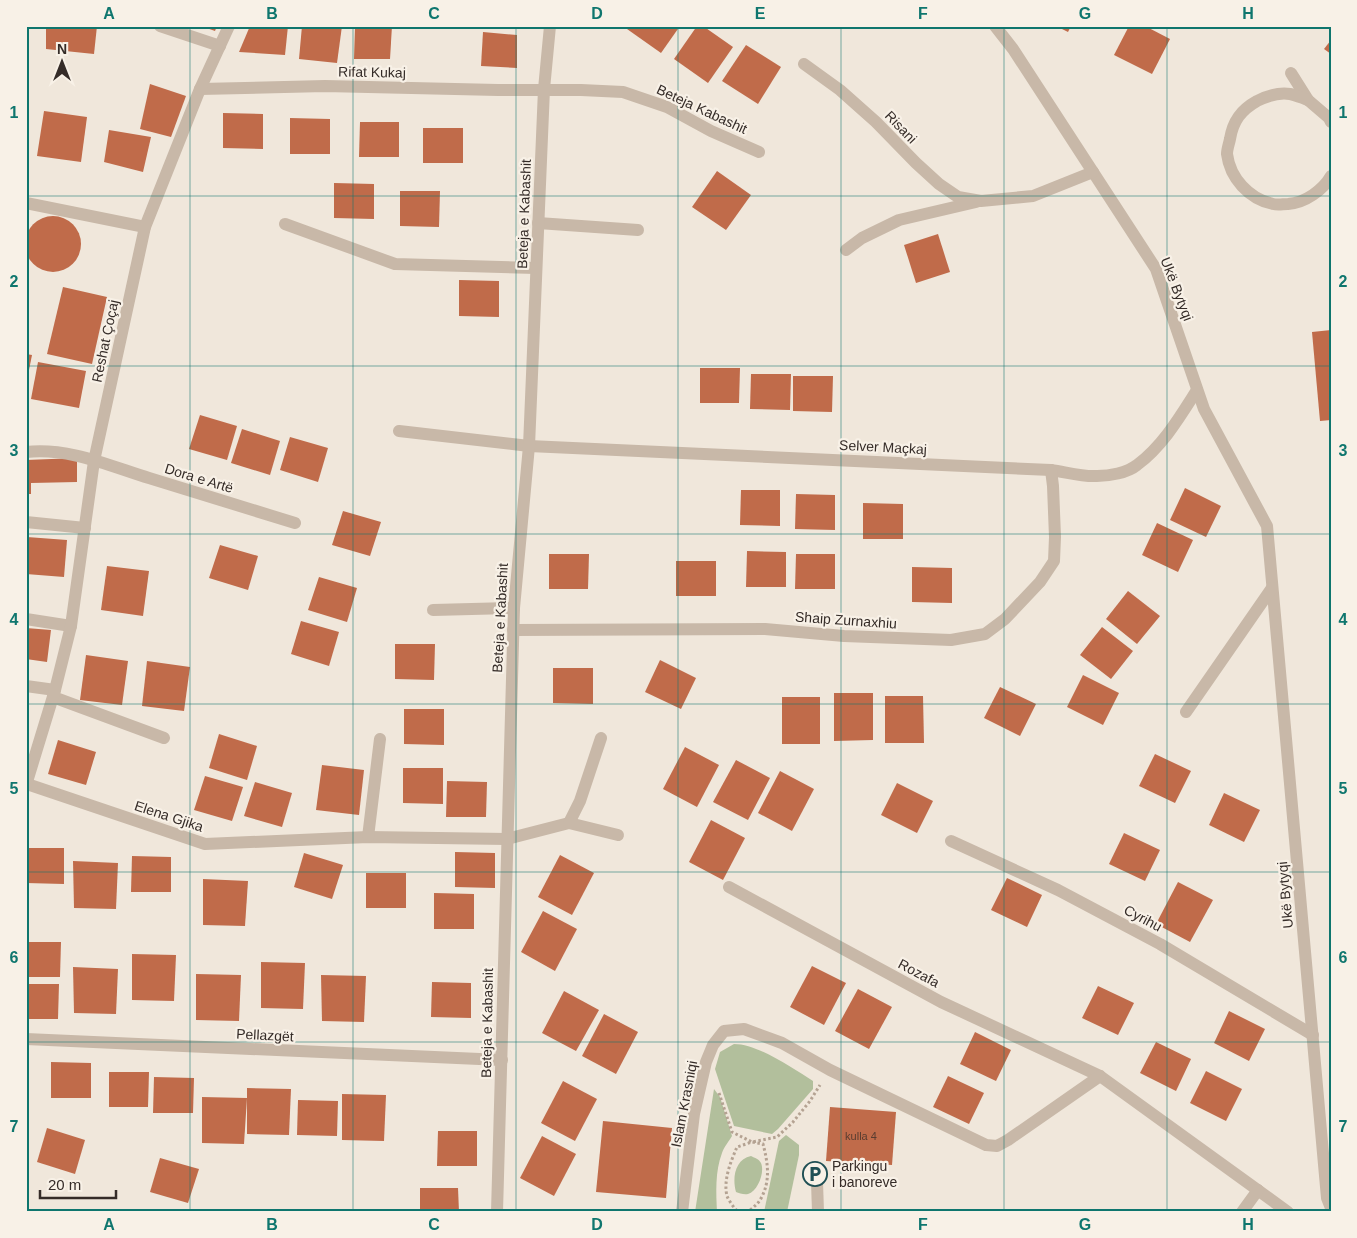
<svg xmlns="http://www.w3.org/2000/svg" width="1357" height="1238" font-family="Helvetica,sans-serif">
	<rect width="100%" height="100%" fill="#f0e7db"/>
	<g fill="#b2bf9c">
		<path d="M734,1044C758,1044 792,1068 813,1081V1089L778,1129L772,1134L734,1126L715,1069L720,1052Z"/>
		<path d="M714,1089L720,1097L732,1136C729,1141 724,1147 722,1153C715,1171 716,1193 717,1212H695Z"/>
		<polygon points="786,1135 799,1145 799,1155 787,1212 764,1212 779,1141"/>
		<path d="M751,1156C755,1158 759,1159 761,1163C765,1172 758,1191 748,1194C744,1195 739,1193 736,1192C732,1178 735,1159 751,1156Z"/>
	</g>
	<g fill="#c06b4a">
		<polygon points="46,26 97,26 94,54 46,49"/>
		<polygon points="201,26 217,26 215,31"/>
		<polygon points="250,26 288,26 285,55 239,52"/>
		<polygon points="302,26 342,26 337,63 299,59"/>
		<polygon points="355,26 392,26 390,59 354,59"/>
		<polygon points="629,26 680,26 661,53 627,29"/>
		<polygon points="697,26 703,26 733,47 708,83 674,59"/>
		<polygon points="1056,26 1071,26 1068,32"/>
		<polygon points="1129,26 1145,26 1170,39 1152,74 1114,55"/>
		<polygon points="483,32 517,35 517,68 481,66"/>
		<polygon points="1331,40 1331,54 1324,49"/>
		<polygon points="746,45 781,67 758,104 722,81"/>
		<polygon points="150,84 186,96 171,137 140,129"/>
		<polygon points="44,111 87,117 81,162 37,156"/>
		<polygon points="223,113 263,114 263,149 223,148"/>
		<polygon points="290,118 330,119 330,154 290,154"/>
		<polygon points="360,122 399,122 399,157 359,157"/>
		<rect x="423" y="128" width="40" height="35"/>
		<polygon points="109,130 151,137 143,172 104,162"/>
		<polygon points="717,171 751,195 726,230 692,207"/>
		<polygon points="334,183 374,184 374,219 334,218"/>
		<polygon points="400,191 440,191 439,227 400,226"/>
		<circle cx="53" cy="244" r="28"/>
		<polygon points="938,234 950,272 916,283 904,245"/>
		<polygon points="459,280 499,281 499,317 459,316"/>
		<polygon points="63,287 107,297 92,364 47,354"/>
		<polygon points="1331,330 1331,420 1320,421 1312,332"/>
		<polygon points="26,354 32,355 27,380 26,380"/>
		<polygon points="38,362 86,371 79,408 31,399"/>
		<polygon points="700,368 740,368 739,403 700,403"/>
		<polygon points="751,374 791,374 790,410 750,409"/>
		<polygon points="793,376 833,376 832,412 793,411"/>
		<polygon points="200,415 237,426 227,460 189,449"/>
		<polygon points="242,429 280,441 270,475 231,463"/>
		<polygon points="290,437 328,448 318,482 280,470"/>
		<polygon points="77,458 77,482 31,483 31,494 26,494 26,460"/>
		<polygon points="1185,488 1221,506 1206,537 1170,520"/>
		<polygon points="741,490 780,490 780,526 740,525"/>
		<polygon points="796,494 835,495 835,530 795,529"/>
		<polygon points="863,503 903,504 903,539 863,539"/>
		<polygon points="343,511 381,522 370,556 332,545"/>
		<polygon points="1157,523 1193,540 1178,572 1142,555"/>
		<polygon points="27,537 67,540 64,577 26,574"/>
		<polygon points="220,545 258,556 248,590 209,578"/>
		<polygon points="747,551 786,552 786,587 746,587"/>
		<polygon points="549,554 589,554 588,589 549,589"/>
		<polygon points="796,554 835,554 835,589 795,589"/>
		<rect x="676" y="561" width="40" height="35"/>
		<polygon points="107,566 149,571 143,616 101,610"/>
		<polygon points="912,567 952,568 952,603 912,602"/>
		<polygon points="319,577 357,588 347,622 308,610"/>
		<polygon points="1128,591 1160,616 1137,644 1106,619"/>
		<polygon points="301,621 339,632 329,666 291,654"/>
		<polygon points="1102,627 1133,651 1111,679 1080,655"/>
		<polygon points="26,628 51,630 47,662 26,659"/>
		<polygon points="395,644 435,644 434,680 395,679"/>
		<polygon points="86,655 128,661 122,705 80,700"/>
		<polygon points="660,660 696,678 681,709 645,692"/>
		<polygon points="147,661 190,667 184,711 142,706"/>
		<polygon points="553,668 593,668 593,704 553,703"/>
		<polygon points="1083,675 1119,693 1103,725 1067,707"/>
		<polygon points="1000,687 1036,704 1020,736 984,718"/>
		<rect x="26" y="691" width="2" height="21"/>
		<polygon points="834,693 873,693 873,740 834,741"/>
		<polygon points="885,696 923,696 924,743 885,743"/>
		<rect x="782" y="697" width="38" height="47"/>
		<polygon points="404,709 444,709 444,745 404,744"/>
		<polygon points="219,734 257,746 247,780 209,768"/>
		<polygon points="58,740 96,752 86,785 48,774"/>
		<polygon points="685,747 719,765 697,807 663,789"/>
		<polygon points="1155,754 1191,771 1175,803 1139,786"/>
		<polygon points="736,760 770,778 748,820 713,802"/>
		<polygon points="322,765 364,770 359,815 316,810"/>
		<polygon points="403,768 443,768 443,804 403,803"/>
		<polygon points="780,771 814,789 792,831 758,813"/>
		<polygon points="205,776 243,787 232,821 194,810"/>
		<polygon points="447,781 487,782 486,817 446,817"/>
		<polygon points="255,782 292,793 282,827 244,816"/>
		<polygon points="897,783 933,801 917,833 881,815"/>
		<polygon points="1224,793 1260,810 1244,842 1209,825"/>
		<polygon points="711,820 745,838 723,880 689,862"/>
		<polygon points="1124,833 1160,850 1145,881 1109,864"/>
		<polygon points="26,848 64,848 64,884 26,883"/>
		<polygon points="455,852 495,853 495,888 455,887"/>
		<polygon points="304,853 343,865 332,899 294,887"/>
		<polygon points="560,855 594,873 572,915 538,897"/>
		<polygon points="132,856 171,857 171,892 131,892"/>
		<polygon points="73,861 118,863 116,909 74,908"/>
		<rect x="366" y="873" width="40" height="35"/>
		<polygon points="1007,878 1042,895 1027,927 991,910"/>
		<polygon points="203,879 248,881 245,926 203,925"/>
		<polygon points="1178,882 1213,900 1190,942 1156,924"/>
		<polygon points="434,893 474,894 474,929 434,929"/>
		<polygon points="543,911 577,929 555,971 521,952"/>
		<polygon points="26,942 61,942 60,977 26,977"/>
		<polygon points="132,954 176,955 174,1001 132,1000"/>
		<polygon points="261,962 305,963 303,1009 261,1008"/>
		<polygon points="812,966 846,983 824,1025 790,1007"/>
		<polygon points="73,967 118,969 116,1014 74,1013"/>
		<polygon points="196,974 241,975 239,1021 196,1020"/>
		<polygon points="321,975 366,976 364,1022 322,1021"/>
		<polygon points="432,982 471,983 471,1018 431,1017"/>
		<polygon points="26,984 59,984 58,1019 26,1019"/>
		<polygon points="1098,986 1134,1003 1118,1035 1082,1018"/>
		<polygon points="858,989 892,1007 869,1049 835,1031"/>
		<polygon points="564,991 599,1010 576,1051 542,1033"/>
		<polygon points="1229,1011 1265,1029 1249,1061 1214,1043"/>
		<polygon points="604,1014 638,1032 616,1074 582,1056"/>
		<polygon points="975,1032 1011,1050 996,1081 960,1064"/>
		<polygon points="1156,1042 1191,1059 1176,1091 1140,1073"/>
		<polygon points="51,1062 91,1063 91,1098 51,1098"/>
		<polygon points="1206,1071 1242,1089 1226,1121 1190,1103"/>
		<polygon points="109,1072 149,1072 148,1107 109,1107"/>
		<polygon points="948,1076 984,1093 969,1124 933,1107"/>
		<polygon points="154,1077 194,1078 193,1113 153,1113"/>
		<polygon points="563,1081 597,1099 575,1141 541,1123"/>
		<polygon points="247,1088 291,1089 289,1135 247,1134"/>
		<polygon points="342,1094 386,1095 384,1141 342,1140"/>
		<polygon points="202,1097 247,1098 244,1144 202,1143"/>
		<polygon points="298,1100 338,1101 337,1136 297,1135"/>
		<polygon points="830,1107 896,1112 892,1165 826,1161"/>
		<polygon points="603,1121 672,1128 666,1198 596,1192"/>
		<polygon points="47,1128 85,1140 75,1174 37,1162"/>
		<polygon points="438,1131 477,1131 477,1166 437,1166"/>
		<polygon points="542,1136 576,1154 554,1196 520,1178"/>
		<polygon points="160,1158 199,1169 188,1203 150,1192"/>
		<polygon points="420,1188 458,1188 459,1212 420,1212"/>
	</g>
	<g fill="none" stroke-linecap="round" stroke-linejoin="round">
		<g stroke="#b4a292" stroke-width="3" stroke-dasharray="2.5 2.5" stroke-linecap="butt">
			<polyline points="719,1093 732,1132 752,1142 777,1137 793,1122 810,1101 820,1085"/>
			<path d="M747,1212L736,1210C733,1206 729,1201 727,1196C723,1180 731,1161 737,1147L752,1142L763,1144C768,1163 771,1182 760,1200C757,1205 752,1208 748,1212"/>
		</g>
		<g stroke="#c8b8a8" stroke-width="12">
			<polyline points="160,26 220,46"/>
			<polyline points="995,26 1013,49 1156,269 1204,409 1267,526 1327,1198 1331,1208"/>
			<polyline points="804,64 840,90 876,122 916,163 939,184 958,197 981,201 1033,196 1093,172"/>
			<polyline points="1291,73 1308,100 1329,118 1331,122"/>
			<polyline points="200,89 325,86 498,90 581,90 623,92 667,107 711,131 759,152"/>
			<path d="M1308,100C1302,98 1296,95 1290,94C1278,92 1267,96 1257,101C1241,110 1233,121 1230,139C1229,144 1227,149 1227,154C1230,178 1249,199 1273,204C1278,205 1283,204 1288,204C1305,203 1323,190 1331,176"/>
			<polyline points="26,203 145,227"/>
			<polyline points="538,223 638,230"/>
			<polyline points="285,224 395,264 536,268"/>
			<polyline points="846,250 862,238 899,220 976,202"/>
			<path d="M399,431L529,446L1051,470C1066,472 1082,477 1097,476C1109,476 1127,473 1137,465C1163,446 1181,415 1197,390"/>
			<path d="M26,452C68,447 110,466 149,478C198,493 246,508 295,523"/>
			<polyline points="26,522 85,528"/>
			<polyline points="433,610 514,608"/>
			<polyline points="26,619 71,626"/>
			<polyline points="513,630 765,629 844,636 951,640 985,634 1005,619 1040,582 1054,561 1055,537 1053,486 1051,470"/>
			<polyline points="26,686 55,690"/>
			<polyline points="53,697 164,738"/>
			<polyline points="1186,712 1272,588"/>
			<polyline points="27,784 205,844 368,837 507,839 569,823 580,801 601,738"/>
			<polyline points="26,785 55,690 71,626 94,461 145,227 200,89 229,26"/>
			<polyline points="569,823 618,835"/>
			<polyline points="368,837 380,739"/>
			<polyline points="951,841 1058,890 1160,944 1313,1035"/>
			<polyline points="729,887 941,1002 1100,1076 1288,1212"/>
			<polyline points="26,1039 502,1060"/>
			<polyline points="817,1182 818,1212"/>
			<polyline points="497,1212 514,608 529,446 544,89 550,26"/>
			<polyline points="682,1212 694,1114 706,1062 713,1045 724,1031 744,1029 782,1043 830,1070 986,1145 997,1146 1008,1140 1100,1076"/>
			<polyline points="1242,1212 1258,1190"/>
		</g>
	</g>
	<path fill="none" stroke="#0f766e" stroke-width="1" stroke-opacity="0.55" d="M190,26V1212M353,26V1212M516,26V1212M678,26V1212M841,26V1212M1004,26V1212M1167,26V1212M26,196H1331M26,366H1331M26,534H1331M26,704H1331M26,872H1331M26,1042H1331"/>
	<defs>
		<symbol id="parking-ring" viewBox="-11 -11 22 22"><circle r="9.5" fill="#f8f1e7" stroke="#1f4f54" stroke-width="1.5"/><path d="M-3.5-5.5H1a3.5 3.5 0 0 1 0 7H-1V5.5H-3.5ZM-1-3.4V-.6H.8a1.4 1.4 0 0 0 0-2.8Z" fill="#1f4f54"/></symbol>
	</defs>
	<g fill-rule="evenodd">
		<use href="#parking-ring" x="801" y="1160" width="28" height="28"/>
	</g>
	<g text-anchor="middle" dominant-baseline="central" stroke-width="4.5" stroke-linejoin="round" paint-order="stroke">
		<g font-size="11" fill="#583c30">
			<text x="861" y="1136">kulla 4</text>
		</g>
		<g font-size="14" fill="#352c28" stroke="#f8f1e7">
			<text transform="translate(372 72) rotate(1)">Rifat Kukaj</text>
			<text transform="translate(702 109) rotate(25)">Beteja Kabashit</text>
			<text transform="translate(901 127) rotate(46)">Risani</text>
			<text transform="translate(524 214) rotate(-88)">Beteja e Kabashit</text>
			<text transform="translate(1177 289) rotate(69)">Ukë Bytyqi</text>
			<text transform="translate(105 341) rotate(-78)">Reshat Çoçaj</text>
			<text transform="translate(883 447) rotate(3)">Selver Maçkaj</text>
			<text transform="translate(199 478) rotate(17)">Dora e Artë</text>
			<text transform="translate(500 618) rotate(-87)">Beteja e Kabashit</text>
			<text transform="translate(846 620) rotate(4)">Shaip Zurnaxhiu</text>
			<text transform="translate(169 816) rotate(18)">Elena Gjika</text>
			<text transform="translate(1285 895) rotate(-95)">Ukë Bytyqi</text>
			<text transform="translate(1143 918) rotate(28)">Cyrihu</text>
			<text transform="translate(919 973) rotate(28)">Rozafa</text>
			<text transform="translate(487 1023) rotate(-89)">Beteja e Kabashit</text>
			<text transform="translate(265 1035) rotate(3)">Pellazgët</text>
			<text transform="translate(684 1104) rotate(-79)">Islam Krasniqi</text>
		</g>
		<g font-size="14" fill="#352c28" stroke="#f8f1e7" text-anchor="start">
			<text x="832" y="1166">Parkingu<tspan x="832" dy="16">i banoreve</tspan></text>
		</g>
	</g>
	<rect width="1357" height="1238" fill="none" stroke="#f8f1e7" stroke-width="55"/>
	<g transform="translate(62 62)" stroke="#f8f1e7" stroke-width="4" paint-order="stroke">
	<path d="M0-4L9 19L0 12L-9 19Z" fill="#352c28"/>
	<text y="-8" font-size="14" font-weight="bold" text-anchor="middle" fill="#352c28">N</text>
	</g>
	<path d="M40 1190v8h76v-8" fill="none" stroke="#352c28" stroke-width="2.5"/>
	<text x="48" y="1190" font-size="15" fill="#352c28" stroke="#f8f1e7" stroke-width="4" paint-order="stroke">20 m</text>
	<rect x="28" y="28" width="1302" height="1182" fill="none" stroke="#0f766e" stroke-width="2"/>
	<g font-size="16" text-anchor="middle" font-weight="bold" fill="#0f766e">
		<text x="109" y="19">A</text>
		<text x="272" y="19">B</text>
		<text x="434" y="19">C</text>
		<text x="597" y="19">D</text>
		<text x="760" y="19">E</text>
		<text x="923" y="19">F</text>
		<text x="1085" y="19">G</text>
		<text x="1248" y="19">H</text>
		<text x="14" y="118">1</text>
		<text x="1343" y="118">1</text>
		<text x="14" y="287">2</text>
		<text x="1343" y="287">2</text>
		<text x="14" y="456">3</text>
		<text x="1343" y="456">3</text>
		<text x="14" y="625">4</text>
		<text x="1343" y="625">4</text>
		<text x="14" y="794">5</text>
		<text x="1343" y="794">5</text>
		<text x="14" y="963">6</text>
		<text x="1343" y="963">6</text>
		<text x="14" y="1132">7</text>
		<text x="1343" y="1132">7</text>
		<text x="109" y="1230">A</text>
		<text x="272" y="1230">B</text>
		<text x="434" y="1230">C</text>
		<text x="597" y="1230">D</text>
		<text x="760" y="1230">E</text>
		<text x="923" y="1230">F</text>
		<text x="1085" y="1230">G</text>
		<text x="1248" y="1230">H</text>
	</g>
</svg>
